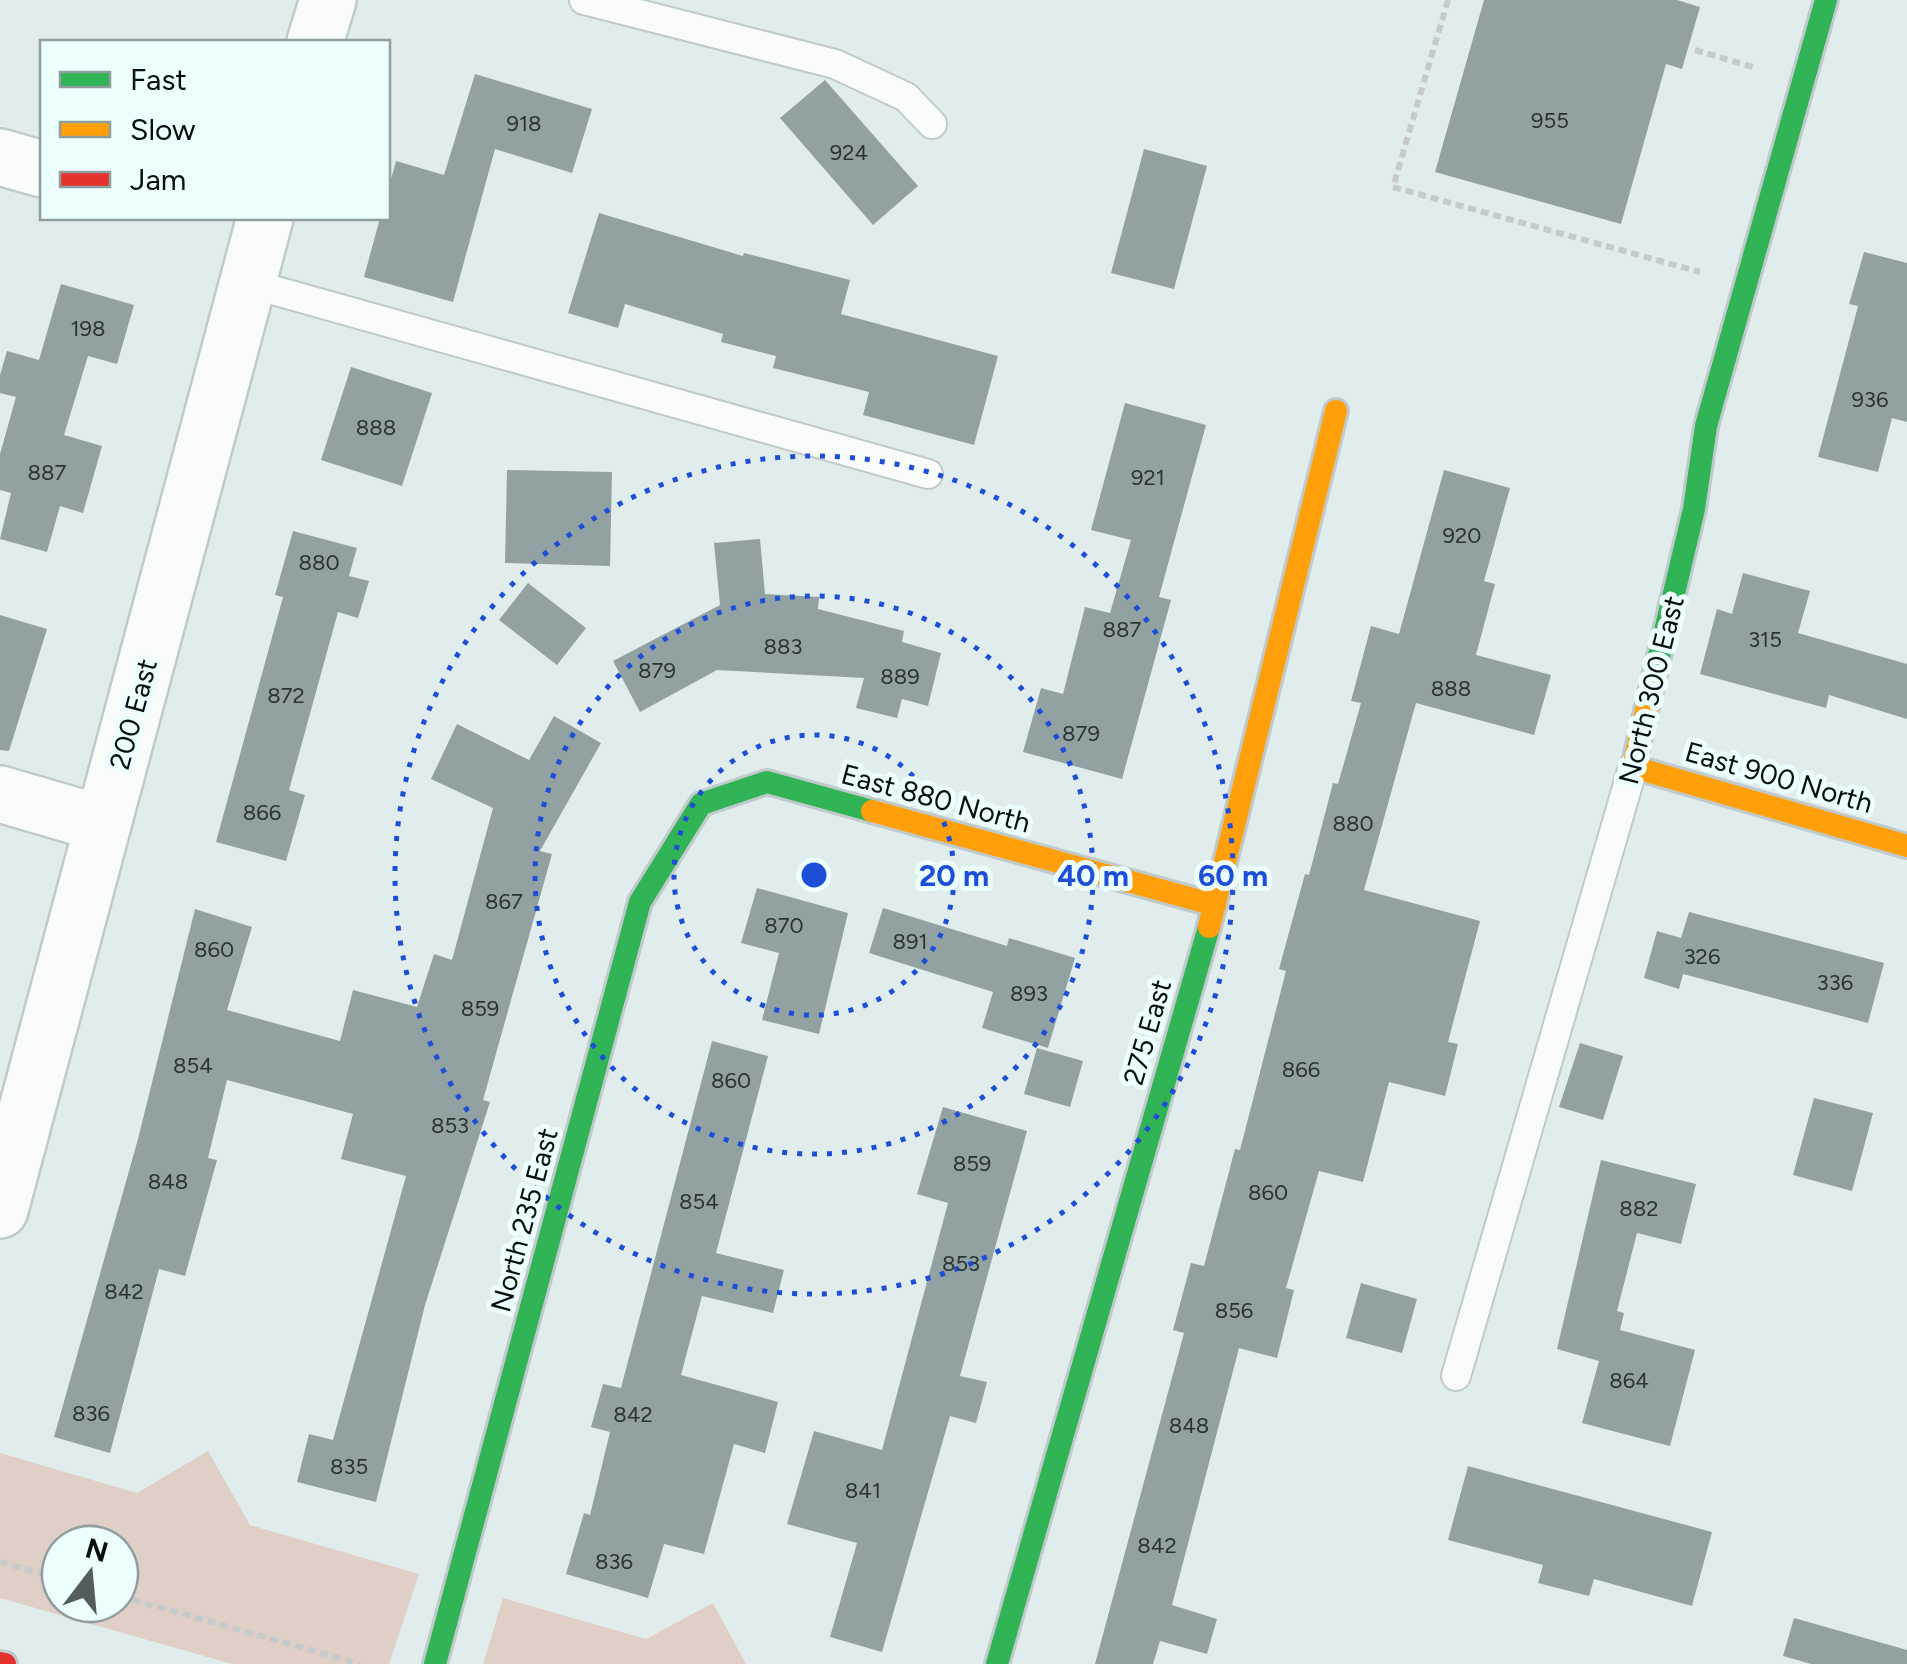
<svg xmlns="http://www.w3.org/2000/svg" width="1907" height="1664" font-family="Figtree,sans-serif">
	<rect width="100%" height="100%" fill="#e1eded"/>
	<g fill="#e0cfc7" fill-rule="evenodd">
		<path d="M208,1451L250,1525L419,1574L389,1664H232L0,1598V1453L137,1493ZM60,1544H120V1604H60Z"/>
		<polygon points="503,1598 646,1639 713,1603 746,1664 483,1664"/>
	</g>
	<g fill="#92a2a2">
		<polygon points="1484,0 1677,0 1700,7 1682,69 1666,64 1621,224 1435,172"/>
		<polygon points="475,74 592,109 572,173 495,149 453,302 364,277 380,218 388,218 388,190 396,161 444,175"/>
		<polygon points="825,80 918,186 873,225 780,118"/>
		<polygon points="1144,149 1207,166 1174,289 1111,273"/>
		<polygon points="599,213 743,256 744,253 850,280 841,314 998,356 974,445 863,415 869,392 773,368 776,356 721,342 723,334 625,304 618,328 568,313"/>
		<polygon points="1864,252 1907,263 1907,422 1892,418 1878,472 1818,457 1858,306 1849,304"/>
		<polygon points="61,284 134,305 117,364 88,356 64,435 102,446 83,513 60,506 47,552 0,539 11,493 0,490 0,454 16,397 0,393 0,375 7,351 39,360"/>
		<polygon points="351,367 432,393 402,486 321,460"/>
		<polygon points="1125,403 1206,425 1159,597 1171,600 1122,779 1023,752 1041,688 1063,694 1085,607 1110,613 1131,540 1091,530"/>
		<polygon points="507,470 612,472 610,566 505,563"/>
		<polygon points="1444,470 1510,488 1484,581 1495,584 1476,655 1551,675 1534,735 1416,703 1364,890 1480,921 1448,1042 1458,1044 1445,1096 1389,1082 1363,1182 1319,1171 1286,1288 1294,1290 1277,1358 1239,1348 1172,1605 1217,1619 1207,1654 1160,1641 1153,1664 1095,1664 1184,1333 1173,1330 1191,1263 1204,1266 1235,1149 1240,1150 1286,971 1279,969 1305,874 1309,875 1333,783 1338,784 1361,703 1351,701 1371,626 1399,634"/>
		<polygon points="293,531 357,548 349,576 369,581 358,618 338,612 289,790 305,795 286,861 216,842 283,597 275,595"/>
		<polygon points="760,539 765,594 819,597 818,609 904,631 902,642 941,653 928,706 902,699 897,718 856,708 864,678 717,670 640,712 613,661 720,605 714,543"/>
		<polygon points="1743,573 1810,591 1798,633 1907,664 1907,719 1829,695 1826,708 1700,674 1717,609 1732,614"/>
		<polygon points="528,583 586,628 557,665 499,620"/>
		<polygon points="0,615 47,629 9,751 0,750"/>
		<polygon points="554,716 601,743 540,851 552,854 483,1100 490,1102 425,1305 376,1502 297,1482 309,1434 333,1440 406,1176 341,1159 353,1114 227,1080 208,1158 217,1160 185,1276 159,1269 110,1453 54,1437 138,1139 195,909 252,927 227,1010 340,1041 353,990 417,1007 434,954 452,960 493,808 431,779 457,724 529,760"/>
		<polygon points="757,888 848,913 819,1034 762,1020 779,953 741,943"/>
		<polygon points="883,908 1007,946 1009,938 1075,958 1048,1048 982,1028 993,992 869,953"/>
		<polygon points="1689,912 1884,963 1868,1023 1683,974 1679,989 1644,978 1657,931 1681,938"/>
		<polygon points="712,1041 768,1056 716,1253 784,1270 773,1313 702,1296 681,1375 778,1402 765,1453 734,1444 704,1554 664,1544 648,1598 566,1574 584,1513 590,1515 610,1432 591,1427 603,1384 621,1388"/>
		<polygon points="1580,1043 1623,1056 1603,1120 1559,1107"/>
		<polygon points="1037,1048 1083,1061 1070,1107 1024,1094"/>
		<polygon points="1814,1098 1873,1113 1852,1191 1793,1175"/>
		<polygon points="943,1107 1027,1131 960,1376 987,1382 976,1423 950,1416 882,1652 830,1637 857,1543 787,1524 814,1431 882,1450 948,1203 917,1194"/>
		<polygon points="1601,1160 1696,1184 1681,1244 1637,1233 1617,1311 1624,1313 1620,1330 1695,1350 1670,1446 1582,1423 1599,1361 1557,1349"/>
		<polygon points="1361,1283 1417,1299 1402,1353 1346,1338"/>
		<polygon points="1468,1466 1712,1532 1692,1606 1594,1579 1589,1596 1538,1583 1543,1565 1448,1540"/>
		<polygon points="1794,1618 1907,1650 1907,1664 1811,1664 1783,1656"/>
	</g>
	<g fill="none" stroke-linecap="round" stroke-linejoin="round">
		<defs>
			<g id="lane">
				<polyline points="584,0 835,64 906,97 932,124"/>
				<polyline points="248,283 928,474"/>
				<polyline points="1456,1376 1633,767"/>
			</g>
			<g id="street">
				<polyline points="315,42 328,0"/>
				<polyline points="0,157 42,169"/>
				<polyline points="0,794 103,824"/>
				<polyline points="0,1210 265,218"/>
			</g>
			<g id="fast">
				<polyline points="1651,690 1694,509 1706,426 1826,0"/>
				<polyline points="435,1664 640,902 701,804 767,782 872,811"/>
				<polyline points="997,1664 1209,927"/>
			</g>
			<g id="slow">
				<polyline points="1651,690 1633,767 1907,846"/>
				<polyline points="872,811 1215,905"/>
				<polyline points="1209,927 1336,411"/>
			</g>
			<polyline id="jam" points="0,1663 5,1664"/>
		</defs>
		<use href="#lane" stroke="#c1cacb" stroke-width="32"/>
		<use href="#street" stroke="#c1cacb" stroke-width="60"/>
		<use href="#fast" stroke="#c1cacb" stroke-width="28"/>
		<use href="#slow" stroke="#c1cacb" stroke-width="28"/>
		<use href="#jam" stroke="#c1cacb" stroke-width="28"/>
		<g stroke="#c7caca" stroke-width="6" stroke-dasharray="8 5" stroke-linecap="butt">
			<polyline points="1448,0 1393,187 1700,272"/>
			<polyline points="1695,50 1756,68"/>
			<polyline points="0,1562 60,1579"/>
			<polyline points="120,1596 360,1664"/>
		</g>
		<use href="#lane" stroke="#fafcfc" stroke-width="28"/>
		<use href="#street" stroke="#fafcfc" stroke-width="55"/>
		<use href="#fast" stroke="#30b455" stroke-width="22"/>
		<use href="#slow" stroke="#ff9f0a" stroke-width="22"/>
		<use href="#jam" stroke="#e5322d" stroke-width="22"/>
	</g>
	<g fill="none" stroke="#1d4ed8" stroke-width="5" stroke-dasharray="5 10">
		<circle cx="814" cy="875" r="140"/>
		<circle cx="814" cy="875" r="279"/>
		<circle cx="814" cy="875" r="419"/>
	</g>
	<g text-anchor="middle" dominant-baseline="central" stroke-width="10" stroke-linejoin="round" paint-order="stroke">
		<g font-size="22" fill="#2a3434">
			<text x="1550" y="120">955</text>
			<text x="524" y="123">918</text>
			<text x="849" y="152">924</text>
			<text x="88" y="328">198</text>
			<text x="1870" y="399">936</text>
			<text x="376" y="427">888</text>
			<text x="47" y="472">887</text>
			<text x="1148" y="477">921</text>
			<text x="1462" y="535">920</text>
			<text x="319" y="562">880</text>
			<text x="1122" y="629">887</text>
			<text x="1765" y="639">315</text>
			<text x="783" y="646">883</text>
			<text x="657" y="670">879</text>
			<text x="900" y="676">889</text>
			<text x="1451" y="688">888</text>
			<text x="286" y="695">872</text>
			<text x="1081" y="733">879</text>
			<text x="262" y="812">866</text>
			<text x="1353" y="823">880</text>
			<text x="504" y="901">867</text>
			<text x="784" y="925">870</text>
			<text x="910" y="941">891</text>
			<text x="214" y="949">860</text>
			<text x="1702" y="956">326</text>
			<text x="1835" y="982">336</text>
			<text x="1029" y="993">893</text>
			<text x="480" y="1008">859</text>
			<text x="193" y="1065">854</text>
			<text x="1301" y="1069">866</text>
			<text x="731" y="1080">860</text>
			<text x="450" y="1125">853</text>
			<text x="972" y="1163">859</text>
			<text x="168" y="1181">848</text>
			<text x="1268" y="1192">860</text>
			<text x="699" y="1201">854</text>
			<text x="1639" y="1208">882</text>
			<text x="961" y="1263">853</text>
			<text x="124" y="1291">842</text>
			<text x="1234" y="1310">856</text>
			<text x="1629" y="1380">864</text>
			<text x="91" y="1413">836</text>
			<text x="633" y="1414">842</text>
			<text x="1189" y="1425">848</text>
			<text x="349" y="1466">835</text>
			<text x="863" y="1490">841</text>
			<text x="1157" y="1545">842</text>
			<text x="614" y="1561">836</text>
		</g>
		<g font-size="28" fill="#080f10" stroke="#ecfefe">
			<text transform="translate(1651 690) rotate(-76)">North 300 East</text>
			<text transform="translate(133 714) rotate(-75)">200 East</text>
			<text transform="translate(1779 777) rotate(16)">East 900 North</text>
			<text transform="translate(936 798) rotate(15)">East 880 North</text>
			<text transform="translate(1147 1032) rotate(-74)">275 East</text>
			<text transform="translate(524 1220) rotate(-75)">North 235 East</text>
		</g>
	</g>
	<circle cx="814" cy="875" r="15" fill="#1d4ed8" stroke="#ecfefe" stroke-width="5"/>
	<g font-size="30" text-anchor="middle" font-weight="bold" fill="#1d4ed8" stroke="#ecfefe" stroke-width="10" stroke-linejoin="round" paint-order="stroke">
		<text x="954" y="886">20 m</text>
		<text x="1093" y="886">40 m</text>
		<text x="1233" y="886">60 m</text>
	</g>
	<rect x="40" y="40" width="350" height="180" fill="#ecfefe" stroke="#919e9f" stroke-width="2.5"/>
	<rect x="60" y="72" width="50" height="15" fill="#30b455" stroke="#919e9f" stroke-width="2.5"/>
	<text x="130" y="90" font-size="30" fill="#080f10">Fast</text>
	<rect x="60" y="122" width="50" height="15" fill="#ff9f0a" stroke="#919e9f" stroke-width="2.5"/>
	<text x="130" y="140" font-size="30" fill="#080f10">Slow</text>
	<rect x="60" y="172" width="50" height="15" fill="#e5322d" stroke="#919e9f" stroke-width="2.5"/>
	<text x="130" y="190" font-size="30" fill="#080f10">Jam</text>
	<g transform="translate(90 1574) rotate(16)"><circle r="48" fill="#ecfefe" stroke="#919e9f" stroke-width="2.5"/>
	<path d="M0-8L18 38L0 25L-18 38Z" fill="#545d5d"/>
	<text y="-15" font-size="28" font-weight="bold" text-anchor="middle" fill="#080f10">N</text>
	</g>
</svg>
